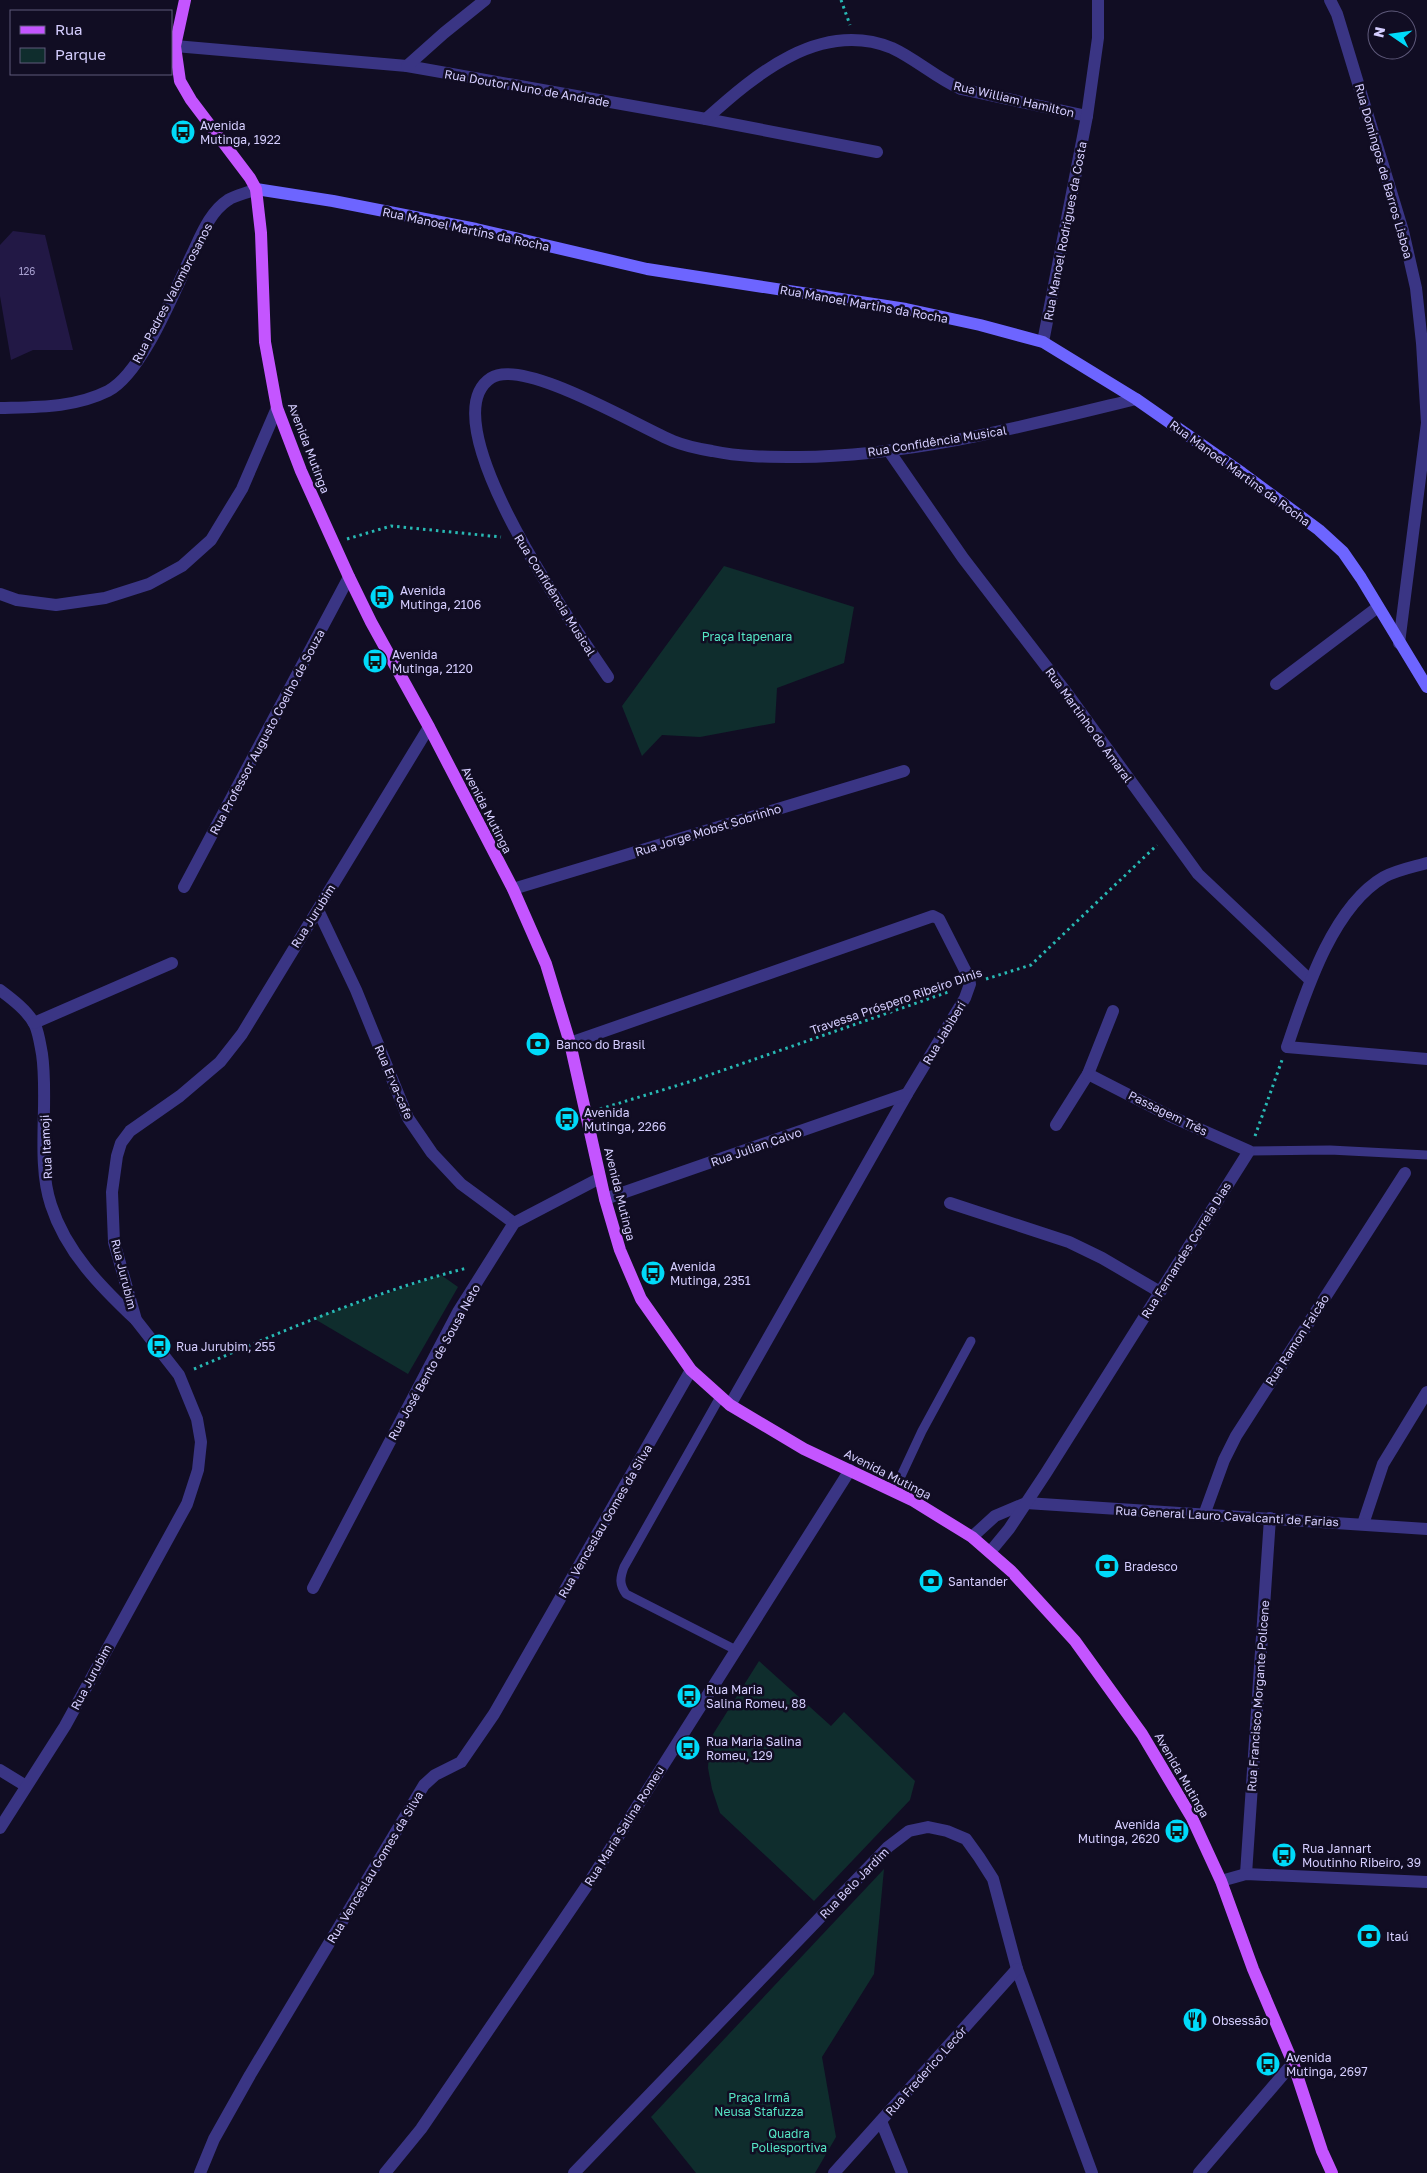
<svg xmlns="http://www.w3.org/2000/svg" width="1427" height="2173" font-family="'Golos Text',sans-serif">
	<rect width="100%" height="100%" fill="#110d23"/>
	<g fill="#0f2d2d">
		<polygon points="724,566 854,607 844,663 777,688 775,723 700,737 662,735 642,756 622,706"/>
		<polygon points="441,1275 458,1287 408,1374 313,1318"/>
		<polygon points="759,1661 831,1726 844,1712 915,1781 910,1800 814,1901 720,1813 712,1789 708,1768 710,1739"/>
		<polygon points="884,1869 874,1974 822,2057 836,2137 815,2173 696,2173 651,2117"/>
	</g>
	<polygon fill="#221845" points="13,231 45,235 73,350 33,350 11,360 0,296 0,245"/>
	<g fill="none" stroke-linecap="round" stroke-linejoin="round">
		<g stroke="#28b9b4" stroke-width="3" stroke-dasharray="2.5 4" stroke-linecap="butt">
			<polyline points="841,0 850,25"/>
			<polyline points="347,539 391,526 501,537"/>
			<polyline points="986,979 1031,965 1157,845"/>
			<polyline points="600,1109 692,1081 951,991"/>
			<polyline points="1255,1136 1282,1060"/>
			<path d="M194,1369C283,1331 373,1292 467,1268"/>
		</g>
		<g stroke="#3a3584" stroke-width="9">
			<polyline points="1249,1151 1330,1150 1427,1155"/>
			<path d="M720,1397L624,1567C620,1578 619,1584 626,1594L736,1650"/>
			<polyline points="894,1491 922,1431 971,1341"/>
		</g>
		<g stroke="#3a3584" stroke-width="12">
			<polyline points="1330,0 1337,14 1403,231 1416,288 1422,343 1427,423 1399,643"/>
			<polyline points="175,46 407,66 706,119 877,152"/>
			<polyline points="407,66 444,33 485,0"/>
			<path d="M706,119C755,75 820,19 892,48C916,59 936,78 961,89L1087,116"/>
			<polyline points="1043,342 1087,116 1098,38 1098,0"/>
			<path d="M0,408C37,407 74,408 108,391C143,373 176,287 194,250C202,233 211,211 228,200C235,195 248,193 256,189"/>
			<polyline points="889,451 963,558 1069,696 1198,874 1310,980"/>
			<polyline points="0,594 17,600 56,605 105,598 149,584 182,566 211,540 242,489 277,408"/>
			<path d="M608,677C579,634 426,420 491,378C523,357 639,427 673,441C685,446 700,449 712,451C740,457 769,457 798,457C912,456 1025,426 1136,399"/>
			<polyline points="1276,684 1378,607"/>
			<path d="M1427,863C1413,867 1397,870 1384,877C1332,907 1305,994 1287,1047L1427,1059"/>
			<polyline points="184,887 349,577"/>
			<polyline points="513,889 904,771"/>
			<polyline points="318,910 356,990 408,1118 432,1153 461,1184 514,1223"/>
			<path d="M0,990C12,999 28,1011 35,1025C39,1034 40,1044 42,1054C49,1102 36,1160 51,1205C66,1252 101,1287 136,1320"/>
			<polyline points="34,1023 172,963"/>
			<polyline points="570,1043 933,916 939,919 968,976 970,984 965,998 907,1094 730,1405"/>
			<polyline points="1056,1125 1088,1074 1113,1011"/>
			<polyline points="605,1199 907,1094"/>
			<polyline points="950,1203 1069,1242 1102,1258 1160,1292"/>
			<polyline points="1204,1515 1224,1460 1236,1436 1405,1173"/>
			<polyline points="1363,1524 1383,1464 1427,1392"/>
			<polyline points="972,1537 995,1516 1026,1503 1427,1529"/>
			<polyline points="990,1552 1009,1529 1046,1473 1249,1151 1170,1116 1088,1074"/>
			<polyline points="313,1588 458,1312 514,1223 600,1178"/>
			<polyline points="0,1770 26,1786"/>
			<polyline points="0,1828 65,1726 187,1504 198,1470 201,1442 197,1419 179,1375 136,1320 114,1242 112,1192 117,1156 121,1143 130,1131 180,1096 220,1062 242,1034 429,727"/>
			<polyline points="1246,1874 1270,1518"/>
			<polyline points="1221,1881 1246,1874 1427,1882"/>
			<polyline points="881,2121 902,2173"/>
			<polyline points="200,2173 214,2139 250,2075 424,1785 435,1775 461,1762 494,1714 691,1370"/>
			<polyline points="385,2173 421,2129 590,1881 850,1470"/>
			<polyline points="574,2173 888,1847 909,1831 928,1827 947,1831 966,1839 979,1857 993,1879 1017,1969 1092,2173"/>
			<polyline points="834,2173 1017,1969"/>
			<polyline points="1199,2173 1293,2063"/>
		</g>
		<polyline stroke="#6d65ff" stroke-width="12" points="256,189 333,201 476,229 647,269 906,309 980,325 1043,342 1136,399 1242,473 1319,530 1343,552 1361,578 1427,687"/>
		<polyline stroke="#c455ff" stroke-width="12" points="185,0 175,46 180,81 191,100 250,178 256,189 261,233 265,342 277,408 301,471 349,577 371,622 429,727 513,889 546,964 570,1043 605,1199 620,1250 641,1299 691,1370 730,1405 804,1449 912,1500 972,1537 1011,1571 1075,1641 1142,1734 1192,1818 1221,1881 1253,1969 1293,2063 1322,2151 1332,2173"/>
	</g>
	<defs>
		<symbol id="bus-disc" viewBox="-11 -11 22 22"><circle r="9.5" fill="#00daf9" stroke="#110d23"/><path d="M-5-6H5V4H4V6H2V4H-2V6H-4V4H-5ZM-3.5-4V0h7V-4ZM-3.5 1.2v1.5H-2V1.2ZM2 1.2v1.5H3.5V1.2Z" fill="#111"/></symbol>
		<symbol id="bank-disc" viewBox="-11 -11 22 22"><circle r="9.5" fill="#00daf9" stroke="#110d23"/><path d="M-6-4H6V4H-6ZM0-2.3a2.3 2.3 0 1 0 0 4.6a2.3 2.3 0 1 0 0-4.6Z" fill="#111"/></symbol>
		<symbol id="restaurant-disc" viewBox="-11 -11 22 22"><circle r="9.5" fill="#00daf9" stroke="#110d23"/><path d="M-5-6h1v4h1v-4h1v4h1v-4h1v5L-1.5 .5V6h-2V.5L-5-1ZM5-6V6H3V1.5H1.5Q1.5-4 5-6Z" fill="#111"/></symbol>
	</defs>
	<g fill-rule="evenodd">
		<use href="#bus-disc" x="169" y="118" width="28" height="28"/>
		<use href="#bus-disc" x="368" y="583" width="28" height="28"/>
		<use href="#bus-disc" x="361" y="647" width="28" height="28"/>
		<use href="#bank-disc" x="524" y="1030" width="28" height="28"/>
		<use href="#bus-disc" x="553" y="1105" width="28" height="28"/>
		<use href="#bus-disc" x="639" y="1259" width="28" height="28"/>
		<use href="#bus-disc" x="145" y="1332" width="28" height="28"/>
		<use href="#bank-disc" x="1093" y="1552" width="28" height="28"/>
		<use href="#bank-disc" x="917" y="1567" width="28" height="28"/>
		<use href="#bus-disc" x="675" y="1682" width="28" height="28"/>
		<use href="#bus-disc" x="674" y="1734" width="28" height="28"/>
		<use href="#bus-disc" x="1163" y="1817" width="28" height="28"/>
		<use href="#bus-disc" x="1270" y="1841" width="28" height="28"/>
		<use href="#bank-disc" x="1355" y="1922" width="28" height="28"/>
		<use href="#restaurant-disc" x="1181" y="2006" width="28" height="28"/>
		<use href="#bus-disc" x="1254" y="2050" width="28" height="28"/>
	</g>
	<g text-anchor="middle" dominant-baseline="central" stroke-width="5" stroke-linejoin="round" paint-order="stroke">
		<g font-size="10" fill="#a8a0d0">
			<text x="27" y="271">126</text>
		</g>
		<g font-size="12" fill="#d5ceff" stroke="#110d23">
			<text transform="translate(527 88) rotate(10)">Rua Doutor Nuno de Andrade</text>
			<text transform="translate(1014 99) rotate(13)">Rua William Hamilton</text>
			<text transform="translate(1384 171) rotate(74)">Rua Domingos de Barros Lisboa</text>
			<text transform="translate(466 229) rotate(12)">Rua Manoel Martins da Rocha</text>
			<text transform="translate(1065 231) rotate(-79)">Rua Manoel Rodrigues da Costa</text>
			<text transform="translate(172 293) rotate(-62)">Rua Padres Valombrosanos</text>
			<text transform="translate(864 304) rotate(10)">Rua Manoel Martins da Rocha</text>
			<text transform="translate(937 441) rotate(-9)">Rua Confidência Musical</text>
			<text transform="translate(309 448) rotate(69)">Avenida Mutinga</text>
			<text transform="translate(1240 473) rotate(36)">Rua Manoel Martins da Rocha</text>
			<text transform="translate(555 595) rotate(58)">Rua Confidência Musical</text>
			<text transform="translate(1089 725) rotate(54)">Rua Martinho do Amaral</text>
			<text transform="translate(267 732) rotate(-62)">Rua Professor Augusto Coelho de Souza</text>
			<text transform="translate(487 810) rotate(63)">Avenida Mutinga</text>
			<text transform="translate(708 830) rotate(-17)">Rua Jorge Mobst Sobrinho</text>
			<text transform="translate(313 916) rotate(-58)">Rua Jurubim</text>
			<text transform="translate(896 1001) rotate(-19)">Travessa Próspero Ribeiro Dinis</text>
			<text transform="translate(944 1033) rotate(-59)">Rua Jabiberi</text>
			<text transform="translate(394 1082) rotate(67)">Rua Erva-cafe</text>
			<text transform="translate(1168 1113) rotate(26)">Passagem Três</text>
			<text transform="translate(46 1147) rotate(-93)">Rua Itamoji</text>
			<text transform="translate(756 1147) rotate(-19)">Rua Julian Calvo</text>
			<text transform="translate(620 1194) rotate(76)">Avenida Mutinga</text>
			<text transform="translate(1186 1250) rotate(-58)">Rua Fernandes Correia Dias</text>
			<text transform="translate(124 1274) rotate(76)">Rua Jurubim</text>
			<text transform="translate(1297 1340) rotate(-57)">Rua Ramon Falcão</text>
			<text transform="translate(434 1362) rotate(-61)">Rua José Bento de Sousa Neto</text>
			<text transform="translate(888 1474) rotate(27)">Avenida Mutinga</text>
			<text transform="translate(1227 1516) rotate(3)">Rua General Lauro Cavalcanti de Farias</text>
			<text transform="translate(605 1521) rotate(-60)">Rua Venceslau Gomes da Silva</text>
			<text transform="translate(91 1677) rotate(-62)">Rua Jurubim</text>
			<text transform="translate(1258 1696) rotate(-86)">Rua Francisco Morgante Policene</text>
			<text transform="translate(1182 1775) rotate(60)">Avenida Mutinga</text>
			<text transform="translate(624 1826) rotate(-58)">Rua Maria Salina Romeu</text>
			<text transform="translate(375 1867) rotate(-59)">Rua Venceslau Gomes da Silva</text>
			<text transform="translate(854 1883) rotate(-46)">Rua Belo Jardim</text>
			<text transform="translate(926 2071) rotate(-48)">Rua Frederico Lecór</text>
		</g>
		<g font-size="12" fill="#d5ceff" stroke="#110d23" text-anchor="start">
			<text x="200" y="125">Avenida<tspan x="200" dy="14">Mutinga, 1922</tspan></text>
			<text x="400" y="590">Avenida<tspan x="400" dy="14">Mutinga, 2106</tspan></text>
			<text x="392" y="654">Avenida<tspan x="392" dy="14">Mutinga, 2120</tspan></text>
			<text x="556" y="1044">Banco do Brasil</text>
			<text x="584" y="1112">Avenida<tspan x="584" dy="14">Mutinga, 2266</tspan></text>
			<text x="670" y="1266">Avenida<tspan x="670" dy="14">Mutinga, 2351</tspan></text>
			<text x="176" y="1346">Rua Jurubim, 255</text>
			<text x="1124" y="1566">Bradesco</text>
			<text x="948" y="1581">Santander</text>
			<text x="706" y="1689">Rua Maria<tspan x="706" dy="14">Salina Romeu, 88</tspan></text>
			<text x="706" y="1741">Rua Maria Salina<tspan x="706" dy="14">Romeu, 129</tspan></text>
			<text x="1160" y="1824" text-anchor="end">Avenida<tspan x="1160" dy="14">Mutinga, 2620</tspan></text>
			<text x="1302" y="1848">Rua Jannart<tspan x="1302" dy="14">Moutinho Ribeiro, 39</tspan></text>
			<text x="1386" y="1936">Itaú</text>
			<text x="1212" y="2020">Obsessão</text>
			<text x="1286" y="2057">Avenida<tspan x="1286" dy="14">Mutinga, 2697</tspan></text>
		</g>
		<g font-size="12" fill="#55e5c4" stroke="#110d23">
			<text x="747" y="636">Praça Itapenara</text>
			<text x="759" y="2097">Praça Irmã<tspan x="759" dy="14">Neusa Stafuzza</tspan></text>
			<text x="789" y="2133">Quadra<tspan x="789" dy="14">Poliesportiva</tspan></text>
		</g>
	</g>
	<rect x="10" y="10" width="162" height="65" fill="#110d23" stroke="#5f5a7b"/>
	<rect x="20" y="26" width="25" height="8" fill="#c455ff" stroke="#5f5a7b"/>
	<text x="55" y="35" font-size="15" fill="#d5ceff">Rua</text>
	<rect x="20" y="48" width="25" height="15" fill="#0f2d2d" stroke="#5f5a7b"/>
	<text x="55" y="60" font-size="15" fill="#d5ceff">Parque</text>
	<g transform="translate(1392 35) rotate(283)"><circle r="24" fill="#110d23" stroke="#5f5a7b"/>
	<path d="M0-4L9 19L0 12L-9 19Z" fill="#00daf9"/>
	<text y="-8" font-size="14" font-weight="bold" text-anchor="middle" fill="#d5ceff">N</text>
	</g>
</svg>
